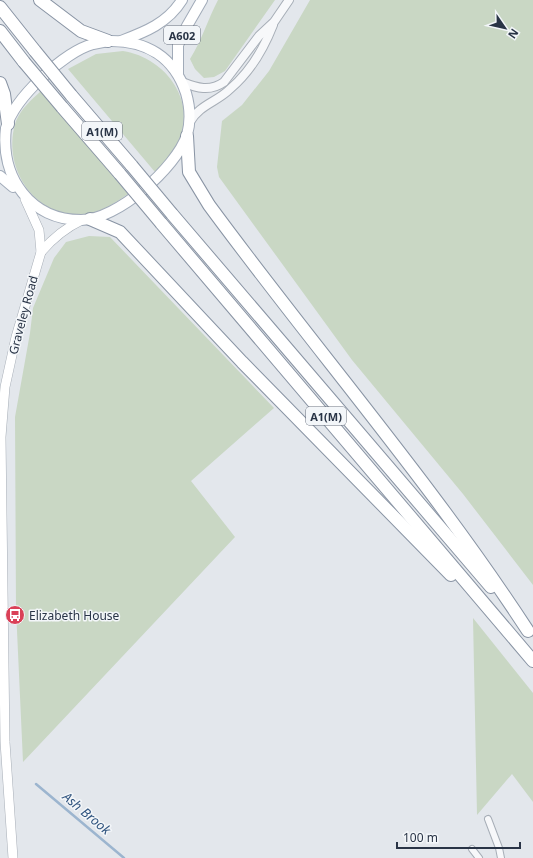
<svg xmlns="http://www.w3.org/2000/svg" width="533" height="858" font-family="'Noto Sans',sans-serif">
	<rect width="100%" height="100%" fill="#e3e7ec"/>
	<g fill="#c9d7c4">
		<path d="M218,0H275L225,71L214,77L204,78L195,69L190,59C202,40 208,19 218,0Z"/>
		<polygon points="310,0 533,0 533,585 463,494 352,360 219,177 217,167 222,121 242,105 269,71"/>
		<path d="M123,51C167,58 200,104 176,147C171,157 163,164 155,172L68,69L96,54Z"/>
		<path d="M41,91L128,194C115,203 103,211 87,214C37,222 0,168 16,121C21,109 31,100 41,91Z"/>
		<polygon points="89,236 110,237 274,408 191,481 235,537 23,762 16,609 15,417 30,333 33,308 54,258 66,242"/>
		<polygon points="473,618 533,693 533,802 512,774 477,815"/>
	</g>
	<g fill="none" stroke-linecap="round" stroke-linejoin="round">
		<polyline stroke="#9cb5cf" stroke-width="2.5" points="36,784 124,858"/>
		<defs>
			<g id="minor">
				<polyline points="488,819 499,848 501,858"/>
				<polyline points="472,849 479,858"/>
			</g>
			<g id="tertiary">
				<path d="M182,82C197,88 210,92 224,82L259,36L274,22L289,0"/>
				<path d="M190,122C199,105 217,102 230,89C249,73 264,48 273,25"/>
			</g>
			<g id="secondary">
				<path d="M41,252C53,238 65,228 82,220"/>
				<polyline points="13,858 5,742 1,437 5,387 16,337 41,252 39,230 25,199"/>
			</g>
			<g id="primary">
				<path d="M108,41C146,40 174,57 186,93C190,107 191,121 187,135C176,168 117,220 81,220C31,220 0,178 6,128C14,98 64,52 93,44C98,43 103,42 108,41Z"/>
				<path d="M121,41C145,32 168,23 182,0"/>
				<polyline points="178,74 178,45 187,26 202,0"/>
				<polyline points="0,176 13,187"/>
			</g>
			<g id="motorway">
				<polyline points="40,0 81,31 108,41"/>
				<polyline points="0,7 35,51"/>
				<polyline points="0,31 24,62"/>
				<polyline points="0,83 4,94 8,124"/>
				<polyline points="71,95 132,166"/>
				<polyline points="62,107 120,174"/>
				<path d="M187,136L189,172L209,205C314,348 431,482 528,631"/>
				<polyline points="172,214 491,587"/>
				<polyline points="90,219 120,232 242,362 451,575"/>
				<polyline points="161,223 533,661"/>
			</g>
		</defs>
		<use href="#minor" stroke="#a7aeb7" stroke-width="8"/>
		<use href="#tertiary" stroke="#a7aeb7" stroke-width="10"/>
		<use href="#secondary" stroke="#a7aeb7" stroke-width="10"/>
		<use href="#primary" stroke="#a1abb9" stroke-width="12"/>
		<use href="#motorway" stroke="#8994a4" stroke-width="14"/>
		<use href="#minor" stroke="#f7f8fa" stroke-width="6"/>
		<use href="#tertiary" stroke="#f7f8fa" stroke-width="8"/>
		<use href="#secondary" stroke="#fff" stroke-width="9"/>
		<use href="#primary" stroke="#fff" stroke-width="10"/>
		<use href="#motorway" stroke="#fff" stroke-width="12"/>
		<defs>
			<g id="motorway-bridge">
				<polyline points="35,51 71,95"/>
				<polyline points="24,62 62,107"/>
				<polyline points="132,166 172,214"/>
				<polyline points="120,174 161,223"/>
			</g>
		</defs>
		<use href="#motorway-bridge" stroke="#8994a4" stroke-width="14" stroke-linecap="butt"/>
		<use href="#motorway-bridge" stroke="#fff" stroke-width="12"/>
	</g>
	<defs>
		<symbol id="bus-disc" viewBox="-11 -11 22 22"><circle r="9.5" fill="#da4057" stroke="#f3f6f9"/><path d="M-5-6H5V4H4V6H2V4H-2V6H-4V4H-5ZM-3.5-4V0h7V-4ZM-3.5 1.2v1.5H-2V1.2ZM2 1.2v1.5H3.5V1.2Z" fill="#fff"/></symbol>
	</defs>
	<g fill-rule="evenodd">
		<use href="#bus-disc" x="4" y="604" width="22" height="22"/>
	</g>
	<g text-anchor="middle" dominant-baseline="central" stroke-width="3" stroke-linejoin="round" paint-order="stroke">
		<g fill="#f3f6f9" stroke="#666e7c" stroke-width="1">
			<rect x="164" y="26" width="36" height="18" rx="3"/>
			<rect x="82" y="122" width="40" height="18" rx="3"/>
			<rect x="306" y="407" width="40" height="18" rx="3"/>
		</g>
		<g font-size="11" font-weight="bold" fill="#293446">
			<text x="182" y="35">A602</text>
			<text x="102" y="131">A1(M)</text>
			<text x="326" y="416">A1(M)</text>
		</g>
		<g font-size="12" fill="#293446" stroke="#f3f6f9">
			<text transform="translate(23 315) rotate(-75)">Graveley Road</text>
		</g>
		<g font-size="12" fill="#293446" stroke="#f3f6f9" text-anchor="start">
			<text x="29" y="615">Elizabeth House</text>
		</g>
		<g font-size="13" font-style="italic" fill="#2f537e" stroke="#f3f6f9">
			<text transform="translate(87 813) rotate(40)">Ash Brook</text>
		</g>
	</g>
	<g transform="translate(505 28) rotate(124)" stroke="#f3f6f9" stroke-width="3" paint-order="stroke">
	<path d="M0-3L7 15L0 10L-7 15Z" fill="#293446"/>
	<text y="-6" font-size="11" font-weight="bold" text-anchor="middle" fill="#293446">N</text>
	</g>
	<path d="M397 842v6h123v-6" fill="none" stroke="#293446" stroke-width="2"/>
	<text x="403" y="842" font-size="12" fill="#293446" stroke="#f3f6f9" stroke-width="3" paint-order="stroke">100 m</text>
</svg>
